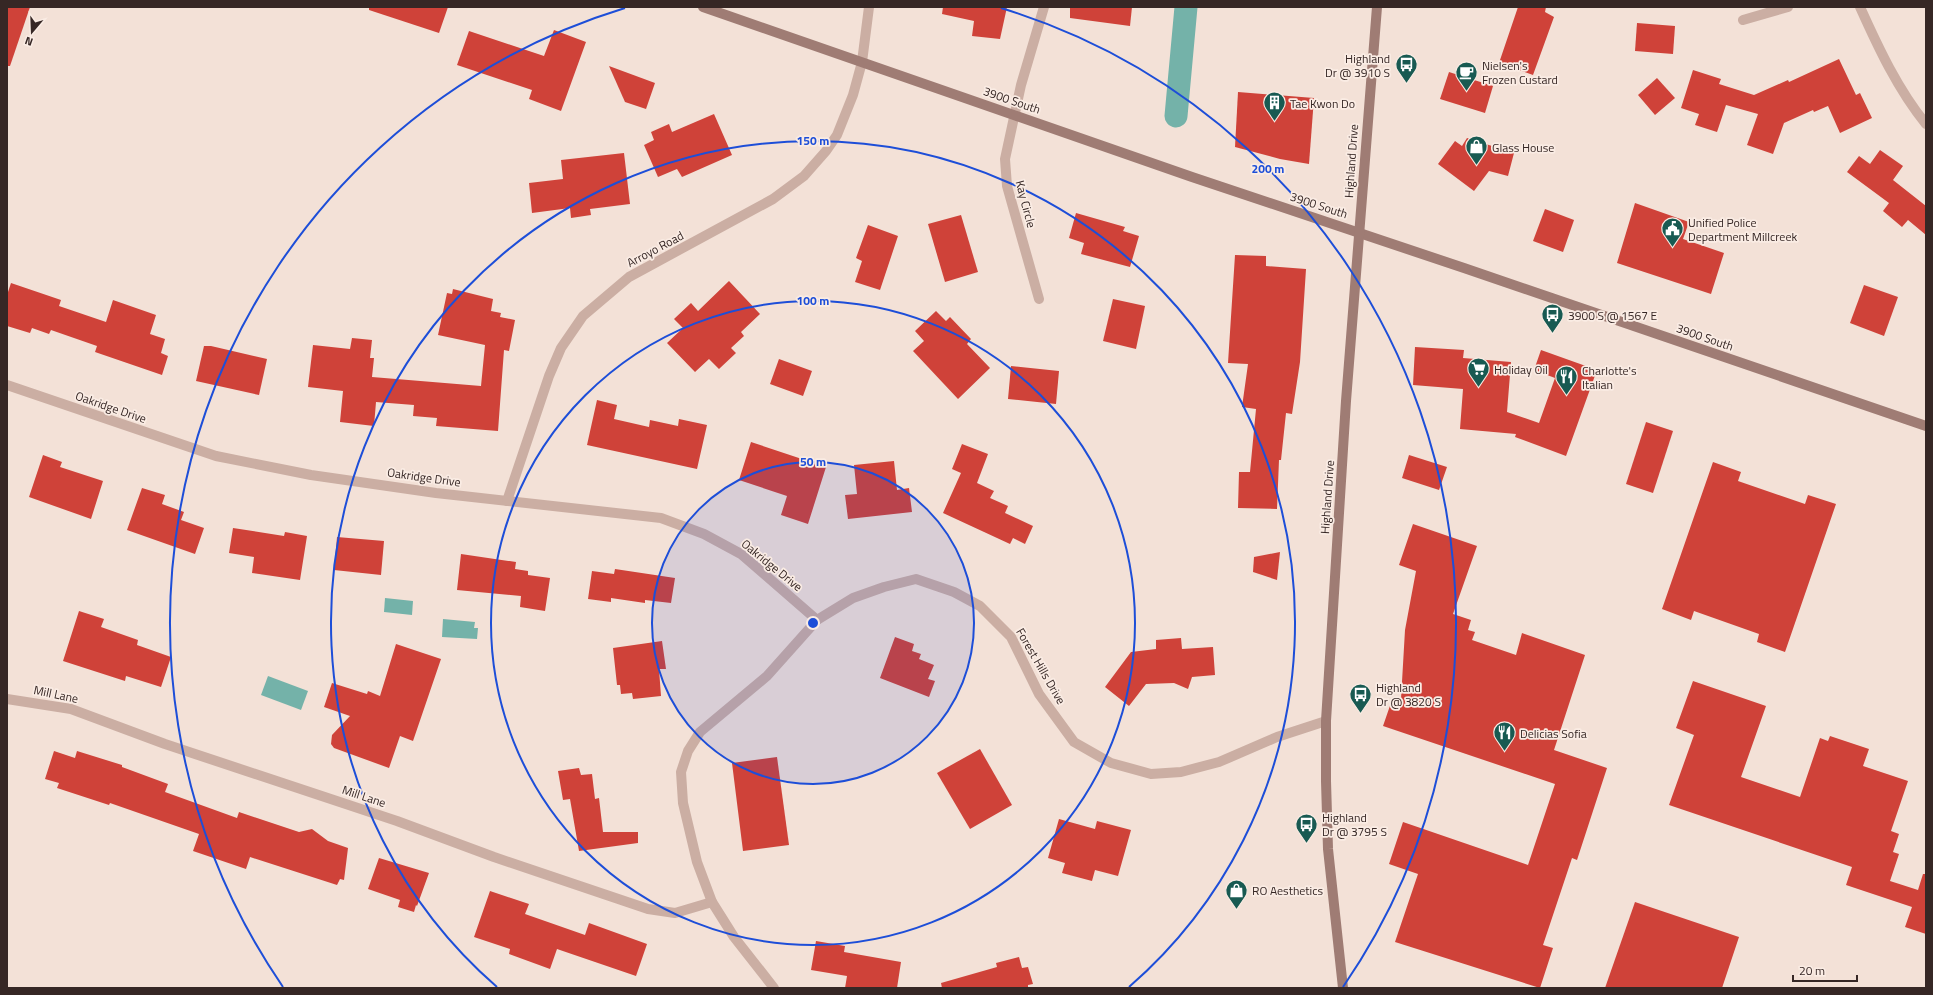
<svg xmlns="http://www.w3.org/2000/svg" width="1933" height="995" font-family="'Titillium Web',sans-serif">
	<rect width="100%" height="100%" fill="#f3e1d7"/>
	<g fill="#74b2a9">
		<polygon points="385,598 413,601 412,615 384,612"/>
		<polygon points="443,619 475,622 474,628 478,628 477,639 442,637"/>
		<polygon points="268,676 308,691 301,710 261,695"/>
	</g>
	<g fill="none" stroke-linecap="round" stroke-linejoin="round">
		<polyline stroke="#74b2a9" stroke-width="23" points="1176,116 1186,7"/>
	</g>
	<g fill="#cf4239">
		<polygon points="7,7 30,7 10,66 7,66"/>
		<polygon points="369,7 448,7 439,33 369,10"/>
		<polygon points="943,7 1007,7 1000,39 972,36 974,21 942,14"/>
		<polygon points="1070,7 1132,7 1130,26 1070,18"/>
		<polygon points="1518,7 1546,7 1545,12 1554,17 1533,75 1499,63"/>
		<polygon points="1637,23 1675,26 1673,54 1635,51"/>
		<polygon points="554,30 586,42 561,111 529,99 532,90 457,65 469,31 544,56"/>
		<polygon points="1839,59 1856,95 1860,93 1872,118 1840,133 1828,106 1814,112 1813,110 1784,123 1773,154 1747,145 1758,114 1726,105 1717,132 1695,125 1699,114 1681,108 1693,70 1721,79 1719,84 1754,95 1788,80 1789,82"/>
		<polygon points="609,66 655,83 646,109 625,102"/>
		<polygon points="1449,72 1493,86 1485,113 1440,99"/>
		<polygon points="1657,78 1675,98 1655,115 1638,95"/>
		<polygon points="1238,92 1314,98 1309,164 1280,159 1235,147"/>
		<polygon points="714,114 732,155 682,177 677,169 658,177 644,145 654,140 651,132 669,124 672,132"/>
		<polygon points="1467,138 1514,153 1508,176 1489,171 1474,191 1438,164 1455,141 1462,146"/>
		<polygon points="1880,150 1903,166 1893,180 1926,206 1926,235 1908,220 1902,227 1883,211 1889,203 1847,172 1859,156 1870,164"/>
		<polygon points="624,153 630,204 590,209 591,215 571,218 570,208 532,213 529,183 563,179 561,160"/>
		<polygon points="1635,203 1689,222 1683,239 1724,253 1711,294 1617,263"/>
		<polygon points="1545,209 1574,220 1563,252 1533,241"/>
		<polygon points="1076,213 1125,227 1123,231 1139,236 1130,267 1081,254 1084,243 1069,238"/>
		<polygon points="961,215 978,272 945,282 928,224"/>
		<polygon points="868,225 898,236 880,290 855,282 862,261 856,258"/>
		<polygon points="1235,255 1266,256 1266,266 1306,269 1300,362 1292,414 1286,413 1281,460 1279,460 1277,509 1238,508 1239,472 1250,472 1256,409 1242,407 1248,364 1228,363"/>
		<polygon points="729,281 760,314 741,332 744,336 731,348 736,353 719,369 709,359 695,372 667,343 683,328 674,319 691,303 698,311"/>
		<polygon points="11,283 61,300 59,306 106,322 113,300 156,315 150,334 165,339 161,353 168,356 162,375 95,352 97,346 51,330 49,334 32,328 30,333 7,326 7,295"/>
		<polygon points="1864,285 1898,297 1884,336 1850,323"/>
		<polygon points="453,289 493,299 491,311 501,313 500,317 515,320 509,351 504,350 498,431 436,426 437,418 413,416 414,405 376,402 374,426 340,422 343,391 308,387 313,345 350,349 352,338 372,340 370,358 374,358 372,377 481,386 485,345 438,335 447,293 452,294"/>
		<polygon points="1113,299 1145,306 1136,349 1103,341"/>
		<polygon points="936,311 946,321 950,317 971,339 967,344 990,368 958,399 913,351 924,341 915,331"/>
		<polygon points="204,346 211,346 267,359 259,395 196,381"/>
		<polygon points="1415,347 1464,350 1463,358 1511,362 1507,412 1539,423 1555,378 1534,370 1541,350 1597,370 1566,456 1515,437 1516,434 1460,429 1463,389 1413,385"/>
		<polygon points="779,359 812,371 803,396 770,384"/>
		<polygon points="1011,366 1059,371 1056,404 1008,399"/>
		<polygon points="597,400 617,405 614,419 649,427 650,420 678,426 679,419 707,425 697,469 587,445"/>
		<polygon points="1646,422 1673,431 1653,493 1626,484"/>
		<polygon points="751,442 826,467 808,524 781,515 787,496 739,480"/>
		<polygon points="962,444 988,454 977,483 994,491 990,498 1008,506 1005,513 1033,526 1025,544 1013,538 1010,544 943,513 961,473 952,469"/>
		<polygon points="43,455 62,462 60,467 103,481 91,519 29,497"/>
		<polygon points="1409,455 1447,467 1439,490 1402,478"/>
		<polygon points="894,461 897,490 909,488 912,512 848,519 845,495 857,494 854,465"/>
		<polygon points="1713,462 1741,472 1738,481 1805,504 1808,495 1836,504 1785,652 1757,642 1759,634 1694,611 1691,620 1662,609"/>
		<polygon points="142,488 165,495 162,504 184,512 181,520 204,528 195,554 127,530"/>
		<polygon points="1413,524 1477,546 1453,614 1471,620 1468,630 1475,632 1472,640 1516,655 1522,633 1585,655 1554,750 1607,768 1577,860 1572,858 1543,945 1553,948 1540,988 1395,942 1418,874 1389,864 1403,822 1528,865 1555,784 1383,726 1393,697 1401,699 1405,630 1416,571 1399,565"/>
		<polygon points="233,528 284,536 285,532 307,536 300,580 252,573 254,557 229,553"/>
		<polygon points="337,537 384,541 381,575 334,570"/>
		<polygon points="1280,552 1277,580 1253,572 1254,557"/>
		<polygon points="461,554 516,562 515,569 528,571 528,575 550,578 545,611 520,607 521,596 457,590"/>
		<polygon points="615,569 675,578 671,603 645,600 645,603 611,598 611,602 588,599 592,571 614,574"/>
		<polygon points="79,611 104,619 101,627 138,640 137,645 171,657 161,687 126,676 125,681 63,661"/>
		<polygon points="895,637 914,644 912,651 921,654 919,659 934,665 928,679 935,681 929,697 880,678"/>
		<polygon points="1181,638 1182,649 1213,647 1215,675 1192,677 1188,689 1174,683 1146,684 1129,706 1105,687 1131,652 1156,649 1156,640"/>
		<polygon points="662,641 666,669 659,669 661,696 633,699 632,693 621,694 620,685 617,685 613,648"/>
		<polygon points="396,644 441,659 413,741 400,736 389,768 334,748 331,744 332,735 350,716 324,707 332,683 367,694 368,691 380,696"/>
		<polygon points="1693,681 1766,706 1741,777 1800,797 1820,738 1828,741 1830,736 1869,749 1863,766 1908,781 1891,831 1899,834 1893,852 1899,854 1890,881 1918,890 1923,874 1926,874 1926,934 1905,927 1912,907 1846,885 1852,867 1669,805 1694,735 1676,728"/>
		<polygon points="980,749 1012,805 970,829 937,773"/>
		<polygon points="54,751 75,758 77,751 122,765 122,767 168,784 165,792 237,818 239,812 299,832 312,829 328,841 348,848 344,880 340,879 337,885 250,857 246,869 193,851 199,834 110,803 109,805 57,788 59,783 45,779"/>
		<polygon points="777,757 789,845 743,851 732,763"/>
		<polygon points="579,768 581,775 592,774 595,799 599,798 603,832 638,832 638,843 579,851 570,799 563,800 558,771"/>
		<polygon points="1059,819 1095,829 1097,821 1131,830 1118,876 1095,870 1092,881 1062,873 1065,863 1048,858"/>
		<polygon points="379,858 429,873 417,906 416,905 414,912 398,907 400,900 368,889"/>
		<polygon points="490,891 529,904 525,914 585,935 589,923 647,944 636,976 557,949 550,969 509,954 510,949 474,937"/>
		<polygon points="1635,902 1739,937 1722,988 1605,988"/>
		<polygon points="816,941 845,946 844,952 901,962 897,988 845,988 847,976 811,970"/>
		<polygon points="1019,957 1022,968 1028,967 1033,984 1028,985 1028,988 942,988 941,983 997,967 996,963"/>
	</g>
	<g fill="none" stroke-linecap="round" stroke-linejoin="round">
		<g stroke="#cbaea3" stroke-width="10">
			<path d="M1860,7C1878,47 1898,90 1926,124"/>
			<polyline points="1743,20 1788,7"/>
			<polyline points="1039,299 1007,186 1005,159 1021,85 1044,7"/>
			<polyline points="7,385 216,456 311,475 436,493 661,518 704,534 741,554 817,620"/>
			<polyline points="507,501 549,376 561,348 583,316 629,277 773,199 804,176 826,151 837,135 853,95 862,62 869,7"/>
			<polyline points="7,699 71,709 165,744 397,821 494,857 648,909 675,913 712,902"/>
			<polyline points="774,988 734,937 712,902 697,862 683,803 681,772 688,751 700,732 767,676 817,620 853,598 884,587 916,579 954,592 980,606 1011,637 1039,694 1074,742 1111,763 1151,774 1181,772 1219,762 1277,737 1326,721"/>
		</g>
		<g stroke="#9f7c74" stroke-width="10">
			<polyline points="703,7 1192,177 1464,268 1926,426"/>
			<polyline points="1343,988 1328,849 1326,781 1326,721 1346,401 1377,7"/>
		</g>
	</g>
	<circle cx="813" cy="623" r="161" fill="#1d4ed8" fill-opacity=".12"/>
	<g fill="none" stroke="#1d4ed8" stroke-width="2">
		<circle cx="813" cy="623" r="161"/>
		<circle cx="813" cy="623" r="322"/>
		<path d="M497 987A482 482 0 1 1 1129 987"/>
		<path d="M283 987A643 643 0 0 1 625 8M1001 8A643 643 0 0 1 1343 987"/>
	</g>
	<defs>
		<symbol id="bus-pin" viewBox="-11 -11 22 30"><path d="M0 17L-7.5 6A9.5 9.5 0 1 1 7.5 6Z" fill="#185a52" stroke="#faece4"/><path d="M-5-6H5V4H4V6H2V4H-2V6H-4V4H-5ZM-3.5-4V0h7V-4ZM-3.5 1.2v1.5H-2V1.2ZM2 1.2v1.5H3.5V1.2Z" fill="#fff"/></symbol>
		<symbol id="cafe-pin" viewBox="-11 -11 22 30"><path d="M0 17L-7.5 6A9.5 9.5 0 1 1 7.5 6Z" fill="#185a52" stroke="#faece4"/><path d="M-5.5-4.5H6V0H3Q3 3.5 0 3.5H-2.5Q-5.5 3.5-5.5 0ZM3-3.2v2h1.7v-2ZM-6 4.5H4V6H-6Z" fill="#fff"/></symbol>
		<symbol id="building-pin" viewBox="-11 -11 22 30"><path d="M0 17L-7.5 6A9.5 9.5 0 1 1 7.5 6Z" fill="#185a52" stroke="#faece4"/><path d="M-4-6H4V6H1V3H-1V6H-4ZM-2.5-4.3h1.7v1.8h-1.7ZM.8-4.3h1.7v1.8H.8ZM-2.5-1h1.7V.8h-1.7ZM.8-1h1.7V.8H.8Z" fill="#fff"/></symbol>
		<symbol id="shop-pin" viewBox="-11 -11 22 30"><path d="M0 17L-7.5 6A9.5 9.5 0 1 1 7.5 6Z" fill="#185a52" stroke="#faece4"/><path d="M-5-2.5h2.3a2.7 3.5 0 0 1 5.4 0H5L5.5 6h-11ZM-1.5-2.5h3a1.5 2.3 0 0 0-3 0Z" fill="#fff"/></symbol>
		<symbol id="civic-pin" viewBox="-11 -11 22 30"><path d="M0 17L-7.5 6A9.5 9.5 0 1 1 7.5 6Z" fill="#185a52" stroke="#faece4"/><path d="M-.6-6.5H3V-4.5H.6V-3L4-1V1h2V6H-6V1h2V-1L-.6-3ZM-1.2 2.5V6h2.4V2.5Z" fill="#fff"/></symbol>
		<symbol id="supermarket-pin" viewBox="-11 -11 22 30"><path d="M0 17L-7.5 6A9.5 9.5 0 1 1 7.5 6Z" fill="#185a52" stroke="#faece4"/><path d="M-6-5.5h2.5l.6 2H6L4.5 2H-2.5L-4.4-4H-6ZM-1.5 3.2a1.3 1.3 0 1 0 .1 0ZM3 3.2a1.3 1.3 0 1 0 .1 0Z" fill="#fff"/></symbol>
		<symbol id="restaurant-pin" viewBox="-11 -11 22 30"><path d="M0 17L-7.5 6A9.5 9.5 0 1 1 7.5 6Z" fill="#185a52" stroke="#faece4"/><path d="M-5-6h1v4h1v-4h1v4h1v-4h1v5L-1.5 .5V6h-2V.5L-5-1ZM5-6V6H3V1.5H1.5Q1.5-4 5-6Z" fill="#fff"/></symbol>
	</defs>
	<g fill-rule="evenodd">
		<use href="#bus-pin" x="1394" y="52" width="25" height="34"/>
		<use href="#cafe-pin" x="1454" y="60" width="25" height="34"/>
		<use href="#building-pin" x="1262" y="90" width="25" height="34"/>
		<use href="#shop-pin" x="1464" y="134" width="25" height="34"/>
		<use href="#civic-pin" x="1660" y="216" width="25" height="34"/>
		<use href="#bus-pin" x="1540" y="302" width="25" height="34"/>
		<use href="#supermarket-pin" x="1466" y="356" width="25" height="34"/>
		<use href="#restaurant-pin" x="1554" y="364" width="25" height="34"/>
		<use href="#bus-pin" x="1348" y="682" width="25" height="34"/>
		<use href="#restaurant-pin" x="1492" y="720" width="25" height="34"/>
		<use href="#bus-pin" x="1294" y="812" width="25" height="34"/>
		<use href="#shop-pin" x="1224" y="878" width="25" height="34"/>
	</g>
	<g text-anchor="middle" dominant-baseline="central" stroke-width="3.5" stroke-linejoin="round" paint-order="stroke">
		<g font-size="12" fill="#362725" stroke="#faece4" text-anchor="start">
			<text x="1390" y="58" text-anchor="end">Highland<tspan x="1390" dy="14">Dr @ 3910 S</tspan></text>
			<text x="1482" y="65">Nielsen's<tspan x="1482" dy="14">Frozen Custard</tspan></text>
			<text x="1290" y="103">Tae Kwon Do</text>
			<text x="1492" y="147">Glass House</text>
			<text x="1688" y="222">Unified Police<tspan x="1688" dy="14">Department Millcreek</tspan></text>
			<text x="1568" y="315">3900 S @ 1567 E</text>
			<text x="1494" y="369">Holiday Oil</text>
			<text x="1582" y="370">Charlotte's<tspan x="1582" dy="14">Italian</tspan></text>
			<text x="1376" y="687">Highland<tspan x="1376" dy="14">Dr @ 3820 S</tspan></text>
			<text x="1520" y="733">Delicias Sofia</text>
			<text x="1322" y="817">Highland<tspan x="1322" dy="14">Dr @ 3795 S</tspan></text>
			<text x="1252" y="890">RO Aesthetics</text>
		</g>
		<g font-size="12" fill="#362725" stroke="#faece4">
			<text transform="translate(1012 100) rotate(19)">3900 South</text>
			<text transform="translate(1351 161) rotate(-86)">Highland Drive</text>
			<text transform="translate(1026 204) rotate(75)">Kay Circle</text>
			<text transform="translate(1319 205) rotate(18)">3900 South</text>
			<text transform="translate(655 249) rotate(-28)">Arroyo Road</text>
			<text transform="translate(1705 337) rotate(19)">3900 South</text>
			<text transform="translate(111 407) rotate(19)">Oakridge Drive</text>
			<text transform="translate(424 477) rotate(8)">Oakridge Drive</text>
			<text transform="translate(1327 497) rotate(-86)">Highland Drive</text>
			<text transform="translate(772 565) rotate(39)">Oakridge Drive</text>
			<text transform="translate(1041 666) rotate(60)">Forest Hills Drive</text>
			<text transform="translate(56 694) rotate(12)">Mill Lane</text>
			<text transform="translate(364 796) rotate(18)">Mill Lane</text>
		</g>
	</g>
	<circle cx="813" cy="623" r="6" fill="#1d4ed8" stroke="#faece4" stroke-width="2"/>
	<g font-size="12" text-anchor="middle" font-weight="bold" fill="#1d4ed8" stroke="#faece4" stroke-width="3.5" stroke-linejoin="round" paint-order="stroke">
		<text x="813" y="145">150 m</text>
		<text x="1268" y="173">200 m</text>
		<text x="813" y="305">100 m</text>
		<text x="813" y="466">50 m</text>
	</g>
	<rect width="1933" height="995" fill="none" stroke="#362725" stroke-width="16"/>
	<g transform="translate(32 32) rotate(199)" stroke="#faece4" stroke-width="3" paint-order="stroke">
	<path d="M0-3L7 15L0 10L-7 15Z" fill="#362725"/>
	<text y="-6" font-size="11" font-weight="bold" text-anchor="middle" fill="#362725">N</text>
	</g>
	<path d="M1793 975v6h64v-6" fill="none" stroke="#362725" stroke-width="2"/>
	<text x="1799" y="975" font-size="12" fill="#362725" stroke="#faece4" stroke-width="3" paint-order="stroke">20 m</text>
</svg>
